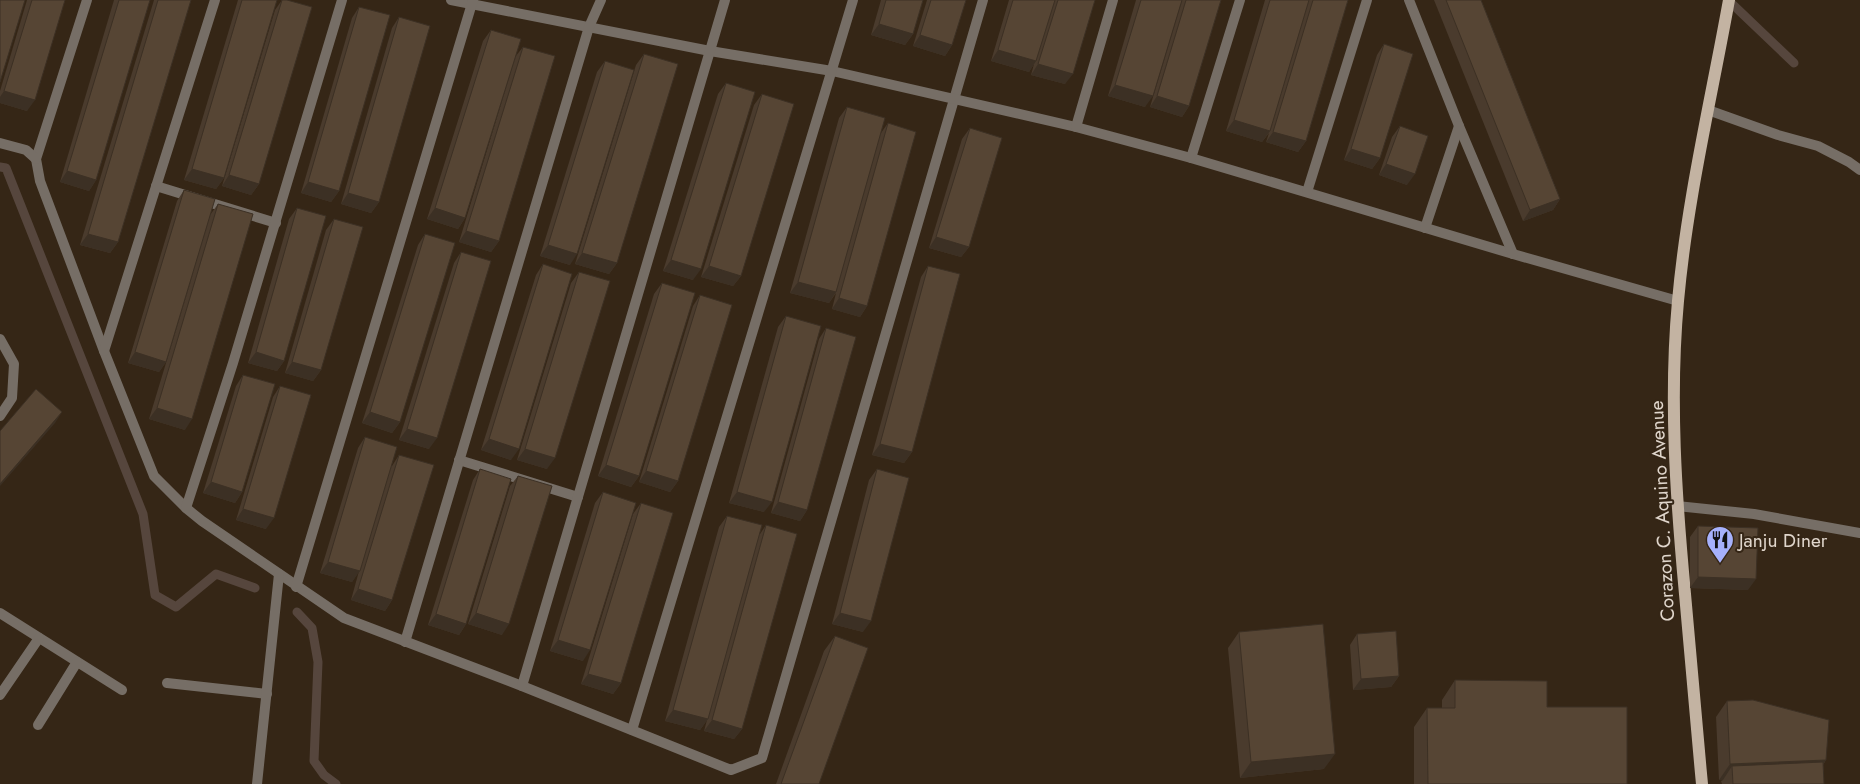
<svg xmlns="http://www.w3.org/2000/svg" width="1860" height="784" font-family="Jost,sans-serif">
	<rect width="100%" height="100%" fill="#352616"/>
	<g fill="none" stroke-linecap="round" stroke-linejoin="round">
		<g stroke="#56463d" stroke-width="9">
			<polyline points="1728,0 1794,63"/>
			<polyline points="0,167 6,168 143,514 155,595 176,607 216,574 255,588"/>
			<polyline points="297,612 312,628 318,662 314,761 324,775 336,784"/>
		</g>
		<g stroke="#766e66" stroke-width="10">
			<polyline points="0,339 14,364 12,398 0,416"/>
			<polyline points="1677,506 1754,514 1860,533"/>
			<polyline points="0,613 122,690"/>
			<polyline points="0,695 39,638"/>
			<polyline points="38,725 77,662"/>
		</g>
		<g stroke="#766e66" stroke-width="10">
			<polyline points="87,0 36,159 40,181 104,351 154,476 186,508 202,521 344,618 522,686 731,770 762,758 983,0"/>
			<polyline points="451,0 710,51 832,71 1076,127 1191,158 1513,254 1678,301"/>
			<polyline points="1409,0 1459,126 1513,254"/>
			<polyline points="1708,110 1778,135 1818,146 1849,162 1860,170"/>
			<polyline points="1076,127 1113,0"/>
			<polyline points="0,143 26,150 36,159"/>
			<polyline points="1191,158 1240,0"/>
			<polyline points="156,186 276,223"/>
			<polyline points="1307,192 1367,0"/>
			<polyline points="1425,228 1459,126"/>
			<polyline points="104,351 215,0"/>
			<polyline points="459,460 578,497"/>
			<polyline points="186,508 233,363 342,0"/>
			<polyline points="296,587 473,0"/>
			<polyline points="405,642 589,27 601,0"/>
			<polyline points="167,683 267,694"/>
			<polyline points="522,686 725,0"/>
			<polyline points="632,730 853,0"/>
			<polyline points="257,784 279,574"/>
		</g>
		<path stroke="#c3b3a2" stroke-width="12" d="M1702,784C1696,721 1691,658 1685,594C1676,497 1669,399 1678,301C1687,200 1711,100 1729,0"/>
	</g>
	<g fill="#4a3b2d">
		<polygon points="27,0 65,0 27,111 0,103 0,91"/>
		<polygon points="114,0 150,0 96,180 89,191 60,182"/>
		<polygon points="154,0 191,0 118,242 110,253 80,245"/>
		<polygon points="238,0 277,0 224,178 216,189 184,180"/>
		<polygon points="282,0 287,0 259,184 251,195 222,186 275,10"/>
		<polygon points="881,0 923,0 913,34 905,45 871,35"/>
		<polygon points="927,0 966,0 952,45 945,56 913,46"/>
		<polygon points="1009,0 1095,0 1065,84 1031,75 1034,64 1029,72 991,61"/>
		<polygon points="1136,0 1182,0 1145,107 1108,96"/>
		<polygon points="1182,0 1221,0 1189,106 1182,117 1150,107"/>
		<polygon points="1265,0 1348,0 1306,141 1298,152 1266,142 1269,133 1262,142 1226,131"/>
		<polygon points="1434,0 1481,0 1560,199 1553,210 1523,221"/>
		<polygon points="359,7 339,191 331,202 301,193 352,18"/>
		<polygon points="399,17 379,202 371,213 341,204 392,28"/>
		<polygon points="491,30 515,57 523,47 499,241 491,252 459,242 512,68 465,218 458,229 427,219 483,41"/>
		<polygon points="1384,44 1380,158 1372,169 1344,160 1377,55"/>
		<polygon points="644,54 617,263 609,274 575,264 636,65"/>
		<polygon points="605,61 570,265 540,256 597,72"/>
		<polygon points="726,83 693,280 663,271 718,94"/>
		<polygon points="762,94 741,276 733,286 701,277 754,105"/>
		<polygon points="847,107 881,133 888,123 867,306 860,317 832,309 836,293 829,303 790,293 839,118"/>
		<polygon points="1400,126 1407,185 1379,175 1392,137"/>
		<polygon points="970,128 969,247 961,257 929,248 962,139"/>
		<polygon points="184,190 210,215 218,204 185,430 149,419 196,264 166,362 159,372 128,363 177,201"/>
		<polygon points="297,208 284,361 277,371 248,363 289,219"/>
		<polygon points="334,219 321,370 313,381 285,373 326,230"/>
		<polygon points="425,234 400,422 392,433 362,423 418,245"/>
		<polygon points="461,252 429,449 399,440 454,263"/>
		<polygon points="543,264 511,460 481,450 536,275"/>
		<polygon points="928,266 912,452 904,463 872,455 921,277"/>
		<polygon points="579,272 547,469 517,460 571,283"/>
		<polygon points="662,283 639,476 631,487 598,476 654,294"/>
		<polygon points="700,295 678,481 670,492 639,482 693,306"/>
		<polygon points="786,316 764,512 729,503 778,327"/>
		<polygon points="826,328 807,510 800,521 771,513 819,339"/>
		<polygon points="243,375 242,492 235,503 203,493 236,386"/>
		<polygon points="280,386 266,529 236,520 273,397"/>
		<polygon points="365,437 392,466 399,455 392,600 385,611 351,600 359,571 352,582 320,573 358,448"/>
		<polygon points="480,469 466,624 459,635 428,625 473,480"/>
		<polygon points="877,469 863,632 832,624 869,480"/>
		<polygon points="518,476 502,635 468,624 510,486"/>
		<polygon points="603,492 583,661 550,651 595,503"/>
		<polygon points="641,503 621,683 613,694 581,684 633,514"/>
		<polygon points="727,516 760,534 766,525 742,729 734,739 704,731 707,720 700,730 665,721 719,527"/>
		<polygon points="1698,526 1748,590 1690,588 1690,537"/>
		<polygon points="1239,632 1324,769 1240,778 1228,648"/>
		<polygon points="1357,634 1399,676 1391,687 1353,690 1350,645"/>
		<polygon points="835,636 819,784 776,784 824,651"/>
		<polygon points="1455,680 1547,707 1627,784 1414,784 1414,727 1427,708 1442,708 1442,700"/>
		<polygon points="1727,701 1826,760 1823,765 1824,784 1722,784 1721,781 1723,780 1719,780 1716,717"/>
	</g>
	<g fill="#3c3024">
		<polygon points="879,24 913,34 905,45 871,35"/>
		<polygon points="920,35 952,45 945,56 913,46"/>
		<polygon points="998,50 1036,61 1029,72 991,61"/>
		<polygon points="1038,64 1073,74 1065,84 1031,75"/>
		<polygon points="1115,85 1153,96 1145,107 1108,96"/>
		<polygon points="4,91 35,100 27,111 0,103 0,97"/>
		<polygon points="1157,96 1189,106 1182,117 1150,107"/>
		<polygon points="1234,120 1270,131 1262,142 1226,131"/>
		<polygon points="1273,132 1306,141 1298,152 1266,142"/>
		<polygon points="1351,149 1380,158 1372,169 1344,160"/>
		<polygon points="1386,164 1415,174 1407,185 1379,175"/>
		<polygon points="192,169 224,178 216,189 184,180"/>
		<polygon points="67,171 96,180 89,191 60,182"/>
		<polygon points="229,175 259,184 251,195 222,186"/>
		<polygon points="308,182 339,191 331,202 301,193"/>
		<polygon points="348,193 379,202 371,213 341,204"/>
		<polygon points="1560,199 1553,210 1523,221 1530,210"/>
		<polygon points="435,208 465,218 458,229 427,219"/>
		<polygon points="466,231 499,241 491,252 459,242"/>
		<polygon points="88,234 118,242 110,253 80,245"/>
		<polygon points="936,237 969,247 961,257 929,248"/>
		<polygon points="548,245 577,254 570,265 540,256"/>
		<polygon points="582,253 617,263 609,274 575,264"/>
		<polygon points="671,260 701,269 693,280 663,271"/>
		<polygon points="709,266 741,276 733,286 701,277"/>
		<polygon points="798,282 836,292 829,303 790,293"/>
		<polygon points="839,298 867,306 860,317 832,309"/>
		<polygon points="135,352 166,362 159,372 128,363"/>
		<polygon points="256,352 284,361 277,371 248,363"/>
		<polygon points="292,362 321,370 313,381 285,373"/>
		<polygon points="157,408 192,419 185,430 149,419"/>
		<polygon points="62,412 55,423 0,486 0,484"/>
		<polygon points="370,412 400,422 392,433 362,423"/>
		<polygon points="407,429 437,438 429,449 399,440"/>
		<polygon points="489,439 519,449 511,460 481,450"/>
		<polygon points="880,444 912,452 904,463 872,455"/>
		<polygon points="525,449 555,458 547,469 517,460"/>
		<polygon points="606,465 639,476 631,487 598,476"/>
		<polygon points="646,471 678,481 670,492 639,482"/>
		<polygon points="211,482 242,492 235,503 203,493"/>
		<polygon points="737,492 772,502 764,512 729,503"/>
		<polygon points="778,502 807,510 800,521 771,513"/>
		<polygon points="243,509 274,518 266,529 236,520"/>
		<polygon points="328,562 360,571 352,582 320,573"/>
		<polygon points="1698,577 1756,579 1748,590 1690,588"/>
		<polygon points="358,589 392,600 385,611 351,600"/>
		<polygon points="476,613 509,624 502,635 468,624"/>
		<polygon points="840,613 871,621 863,632 832,624"/>
		<polygon points="436,614 466,624 459,635 428,625"/>
		<polygon points="558,640 590,650 583,661 550,651"/>
		<polygon points="588,674 621,683 613,694 581,684"/>
		<polygon points="1399,676 1391,687 1353,690 1361,679"/>
		<polygon points="673,710 708,719 700,730 665,721"/>
		<polygon points="712,720 742,729 734,739 704,731"/>
		<polygon points="1335,754 1324,769 1240,778 1251,762"/>
		<polygon points="1826,760 1816,775 1732,766 1723,780 1719,780 1730,764"/>
	</g>
	<g fill="#564534" stroke="#3c3024">
		<polygon points="0,0 25,0 0,82"/>
		<polygon points="32,0 65,0 35,100 4,91"/>
		<polygon points="119,0 150,0 96,180 67,171"/>
		<polygon points="158,0 191,0 118,242 88,234"/>
		<polygon points="242,0 277,0 224,178 192,169"/>
		<polygon points="282,0 287,0 312,7 259,184 229,175"/>
		<polygon points="886,0 923,0 913,34 879,24"/>
		<polygon points="931,0 966,0 952,45 920,35"/>
		<polygon points="1013,0 1055,0 1036,61 998,50"/>
		<polygon points="1058,0 1095,0 1073,74 1038,64"/>
		<polygon points="1141,0 1182,0 1153,96 1115,85"/>
		<polygon points="1186,0 1221,0 1189,106 1157,96"/>
		<polygon points="1270,0 1309,0 1270,131 1234,120"/>
		<polygon points="1313,0 1348,0 1306,141 1273,132"/>
		<polygon points="1446,0 1481,0 1560,199 1530,210"/>
		<polygon points="359,7 390,15 339,191 308,182"/>
		<polygon points="399,17 430,26 379,202 348,193"/>
		<polygon points="491,30 521,39 465,218 435,208"/>
		<polygon points="1384,44 1413,54 1380,158 1351,149"/>
		<polygon points="523,47 555,56 499,241 466,231"/>
		<polygon points="644,54 678,64 617,263 582,253"/>
		<polygon points="605,61 634,70 577,254 548,245"/>
		<polygon points="726,83 755,92 701,269 671,260"/>
		<polygon points="762,94 794,104 741,276 709,266"/>
		<polygon points="847,107 885,118 836,292 798,282"/>
		<polygon points="888,123 916,132 867,306 839,298"/>
		<polygon points="1400,126 1428,136 1415,174 1386,164"/>
		<polygon points="970,128 1002,138 969,247 936,237"/>
		<polygon points="184,190 215,199 166,362 135,352"/>
		<polygon points="218,204 253,214 192,419 157,408"/>
		<polygon points="297,208 326,216 284,361 256,352"/>
		<polygon points="334,219 363,227 321,370 292,362"/>
		<polygon points="425,234 455,243 400,422 370,412"/>
		<polygon points="461,252 491,261 437,438 407,429"/>
		<polygon points="543,264 572,274 519,449 489,439"/>
		<polygon points="928,266 960,274 912,452 880,444"/>
		<polygon points="579,272 610,281 555,458 525,449"/>
		<polygon points="662,283 695,293 639,476 606,465"/>
		<polygon points="700,295 732,305 678,481 646,471"/>
		<polygon points="786,316 821,326 772,502 737,492"/>
		<polygon points="826,328 856,337 807,510 778,502"/>
		<polygon points="243,375 275,384 242,492 211,482"/>
		<polygon points="280,386 311,395 274,518 243,509"/>
		<polygon points="36,389 62,412 0,484 0,431"/>
		<polygon points="365,437 397,447 360,571 328,562"/>
		<polygon points="399,455 434,465 392,600 358,589"/>
		<polygon points="480,469 511,479 466,624 436,614"/>
		<polygon points="877,469 909,478 871,621 840,613"/>
		<polygon points="518,476 552,486 509,624 476,613"/>
		<polygon points="603,492 636,503 590,650 558,640"/>
		<polygon points="641,503 673,513 621,683 588,674"/>
		<polygon points="727,516 762,525 708,719 673,710"/>
		<polygon points="766,525 797,534 742,729 712,720"/>
		<polygon points="1698,526 1758,528 1756,579 1698,577"/>
		<polygon points="1323,624 1335,754 1251,762 1239,632"/>
		<polygon points="1396,631 1399,676 1361,679 1357,634"/>
		<polygon points="835,636 868,648 819,784 781,784"/>
		<polygon points="1455,680 1547,681 1547,707 1627,707 1627,784 1428,784 1427,708 1455,708"/>
		<polygon points="1753,700 1829,720 1826,760 1730,764 1727,701"/>
		<polygon points="1823,762 1824,784 1733,784 1732,766"/>
	</g>
	<defs>
		<symbol id="restaurant-pin" viewBox="-11 -11 22 30"><path d="M0 17L-7.5 6A9.5 9.5 0 1 1 7.5 6Z" fill="#a6b1fc" stroke="#352616"/><path d="M-5-6h1v4h1v-4h1v4h1v-4h1v5L-1.5 .5V6h-2V.5L-5-1ZM5-6V6H3V1.5H1.5Q1.5-4 5-6Z" fill="#111"/></symbol>
	</defs>
	<g fill-rule="evenodd">
		<use href="#restaurant-pin" x="1704" y="524" width="32" height="43"/>
	</g>
	<g text-anchor="middle" dominant-baseline="central" stroke-width="4" stroke-linejoin="round" paint-order="stroke">
		<g font-size="19" fill="#e0d6cc" stroke="#352616">
			<text transform="translate(1662 511) rotate(-93)">Corazon C. Aquino Avenue</text>
		</g>
		<g font-size="19" fill="#e0d6cc" stroke="#352616" text-anchor="start">
			<text x="1739" y="540">Janju Diner</text>
		</g>
	</g>
</svg>
